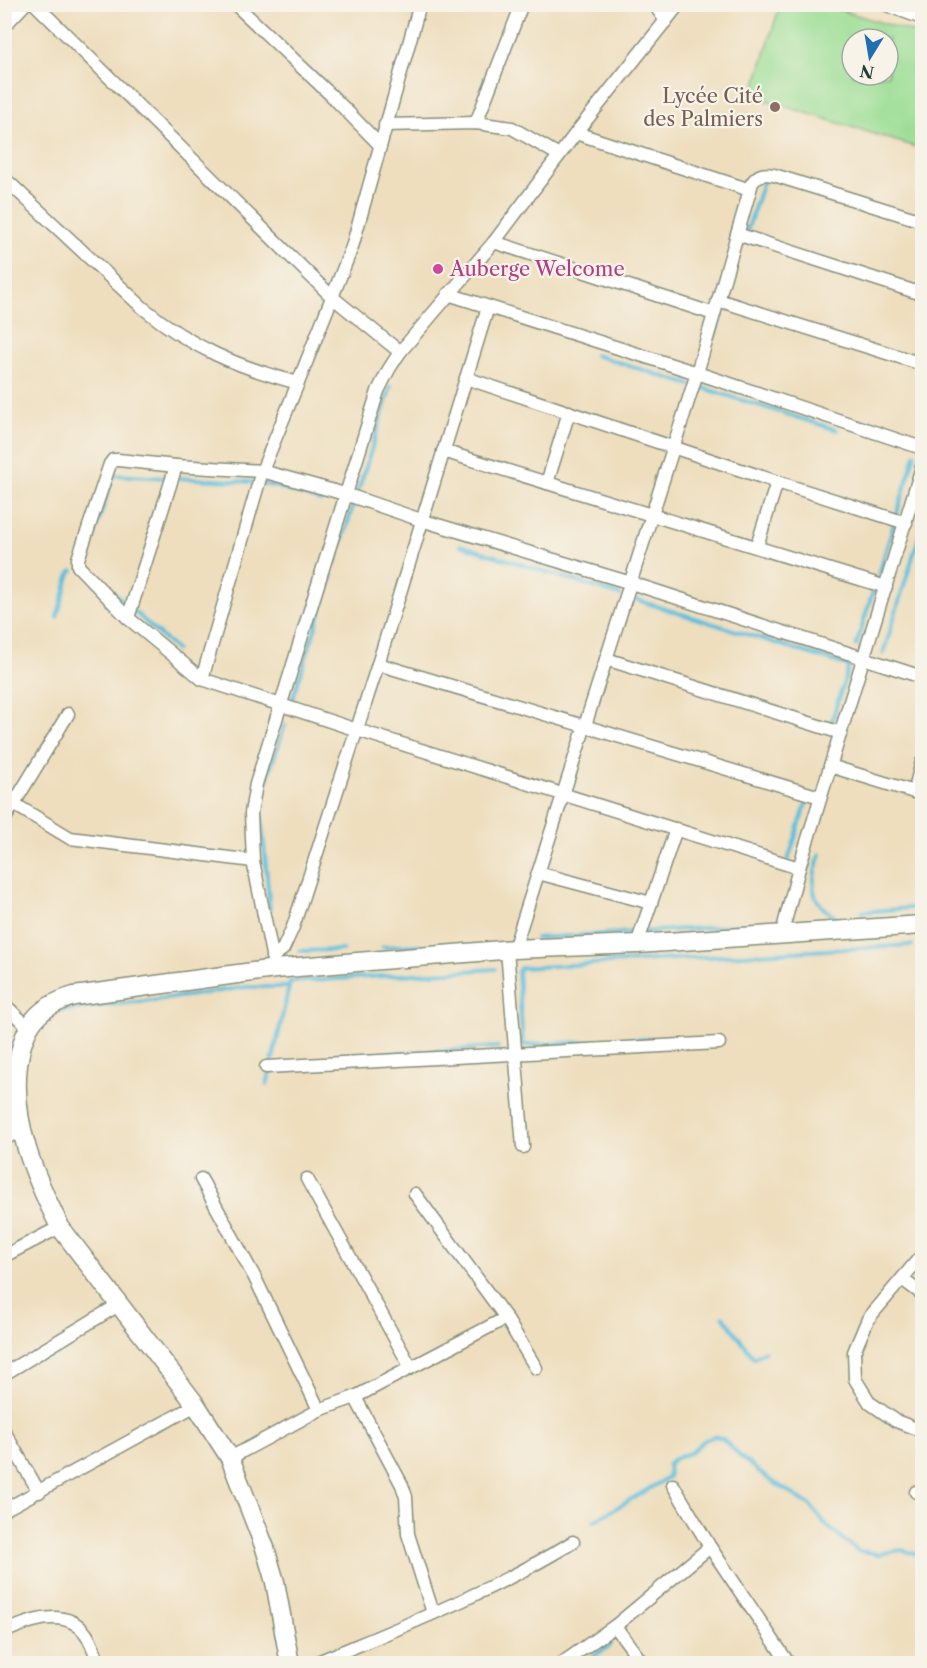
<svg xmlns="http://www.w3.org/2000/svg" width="927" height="1668" font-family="'Libre Caslon Text',serif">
	<rect width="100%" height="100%" fill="#f7f3e8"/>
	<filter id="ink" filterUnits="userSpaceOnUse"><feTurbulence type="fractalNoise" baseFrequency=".0167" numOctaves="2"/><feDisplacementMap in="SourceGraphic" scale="12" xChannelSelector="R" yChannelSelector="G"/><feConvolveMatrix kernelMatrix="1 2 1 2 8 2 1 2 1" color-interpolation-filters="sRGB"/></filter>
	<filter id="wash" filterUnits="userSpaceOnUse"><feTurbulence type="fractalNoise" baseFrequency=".008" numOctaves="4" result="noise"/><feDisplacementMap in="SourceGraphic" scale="24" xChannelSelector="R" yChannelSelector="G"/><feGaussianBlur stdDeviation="1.35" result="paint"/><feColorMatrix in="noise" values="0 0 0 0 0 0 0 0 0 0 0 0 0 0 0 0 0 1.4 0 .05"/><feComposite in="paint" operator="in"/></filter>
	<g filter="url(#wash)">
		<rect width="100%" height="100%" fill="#eedebe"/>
		<path fill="#9cde95" stroke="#5e8e64" stroke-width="1.5" fill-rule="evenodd" d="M780,5H824L922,35V149L752,96ZM852,39H888V75H852Z"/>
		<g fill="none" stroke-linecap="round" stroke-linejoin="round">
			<g stroke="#5cbedb" stroke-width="4">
				<polyline points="743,243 764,179"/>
				<polyline points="714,338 735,272"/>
				<polyline points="595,355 691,385"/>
				<polyline points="700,387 837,430"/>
				<polyline points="920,439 922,432"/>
				<polyline points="175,478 253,482 278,487 321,501"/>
				<polyline points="357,495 391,386"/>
				<polyline points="460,545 620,595"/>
				<polyline points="335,564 353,506"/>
				<polyline points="879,573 915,454"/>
				<polyline points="637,600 849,666 830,726"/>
				<polyline points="128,605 85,565 113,475 167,478"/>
				<polyline points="135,612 176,650"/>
				<polyline points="57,617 70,573 73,571"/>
				<polyline points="856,646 874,588"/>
				<polyline points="883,654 922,527"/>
				<polyline points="291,704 332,576"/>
				<path d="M820,854C811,882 807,901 837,918V922"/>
				<polyline points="788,860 807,801"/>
				<polyline points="270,910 261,812 264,789 285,725"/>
				<polyline points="862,912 922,907"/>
				<polyline points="536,938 769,924"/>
				<polyline points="383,947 419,945"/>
				<polyline points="299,951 343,950"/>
				<polyline points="58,1011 187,996 246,987 289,987"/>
				<polyline points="523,1045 518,972 520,968 912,945"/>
				<polyline points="523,1045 651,1039"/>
				<polyline points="334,1057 498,1047"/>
				<polyline points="267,1085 290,982 495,969"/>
				<polyline points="922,1268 920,1275 922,1287"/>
				<polyline points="723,1316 754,1358 765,1351"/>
				<polyline points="594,1521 669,1477 668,1465 672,1460 689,1453 705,1440 715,1436 723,1439 741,1457 767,1478 810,1505 827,1526 858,1551 879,1554 901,1550 922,1555"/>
				<polyline points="581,1664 611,1645"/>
			</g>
		</g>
	</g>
	<g filter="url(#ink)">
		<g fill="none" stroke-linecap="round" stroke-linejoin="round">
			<defs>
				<g id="street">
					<polyline points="35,4 332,297 400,352"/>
					<polyline points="235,4 332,96 380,145"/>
					<polyline points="654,4 666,21"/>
					<polyline points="884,4 922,18"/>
					<polyline points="4,26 25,4"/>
					<polyline points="476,123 522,4"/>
					<polyline points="385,125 476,123 512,128 559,155"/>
					<polyline points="576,133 750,190"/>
					<path d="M4,178L142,307C193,349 236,366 298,383L352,247L420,4"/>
					<polyline points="737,234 922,294"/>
					<polyline points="494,242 714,314"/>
					<polyline points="448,294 697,373 922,448"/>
					<polyline points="718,300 922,364"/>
					<polyline points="466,378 777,482 906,523"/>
					<polyline points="443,451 886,587"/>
					<polyline points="176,466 128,618 202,679 357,730 799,868"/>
					<polyline points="547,483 569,412"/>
					<polyline points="757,546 777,482"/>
					<polyline points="128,618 78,566 78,559 110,464 113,460 118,460 176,466 262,471 345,494 421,520 631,583 922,677"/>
					<polyline points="606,659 841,733"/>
					<polyline points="378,664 820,797"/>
					<polyline points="202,679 262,471 298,383"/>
					<polyline points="830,766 914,792 922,789"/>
					<polyline points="914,792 922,762"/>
					<polyline points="14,804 70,838 253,861"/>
					<polyline points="4,820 68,714"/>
					<polyline points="538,873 651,903"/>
					<polyline points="782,933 799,868 922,467"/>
					<polyline points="637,944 676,829"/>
					<path d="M514,949L697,373L752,183C758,174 764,173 774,175L922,221"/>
					<polyline points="507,950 523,1147"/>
					<polyline points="272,957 283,949 293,927 378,664 488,307"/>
					<polyline points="275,969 253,861 251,813 256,784 378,391 389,369 400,352 494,242 576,133 679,4"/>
					<polyline points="4,1004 28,1027"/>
					<polyline points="266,1067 719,1043"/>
					<polyline points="4,1139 22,1130"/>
					<polyline points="201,1179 255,1278 319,1410"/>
					<polyline points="307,1179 410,1366"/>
					<polyline points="415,1194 506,1318 536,1368"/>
					<polyline points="922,1255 868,1319 854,1352 855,1379 870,1403 896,1421 922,1431"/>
					<polyline points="4,1256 60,1227"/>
					<polyline points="902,1279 922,1294"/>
					<polyline points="4,1374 120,1304"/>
					<polyline points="355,1397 402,1485 406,1497 408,1534 433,1613"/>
					<polyline points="4,1431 39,1492"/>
					<polyline points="230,1458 319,1410 355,1397 506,1318"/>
					<polyline points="673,1485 710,1547 789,1664"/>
					<polyline points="916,1492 922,1493"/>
					<polyline points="4,1510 196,1405"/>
					<polyline points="615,1626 643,1664"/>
					<path d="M4,1632C29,1621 66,1606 86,1634C92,1643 95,1654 100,1664"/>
					<path d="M313,1664C401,1627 492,1592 573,1542"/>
					<polyline points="561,1664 615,1626 710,1547"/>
				</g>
				<path id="primary" d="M290,1664L275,1582L265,1548L230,1458L196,1405L60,1227C35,1177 11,1123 18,1065C23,1027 36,1007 74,996L275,969L381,960L514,949L637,944L922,925"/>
			</defs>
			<use href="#street" stroke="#868e79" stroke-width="15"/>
			<use href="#primary" stroke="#868e79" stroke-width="21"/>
			<use href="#street" stroke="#fff" stroke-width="12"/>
			<use href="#primary" stroke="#fff" stroke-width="18"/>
		</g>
	</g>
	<circle fill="#8d6e63" stroke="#f7f3e8" stroke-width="2" cx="775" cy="107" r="6"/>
	<circle fill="#d1479c" stroke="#f7f3e8" stroke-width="2" cx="438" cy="269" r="6"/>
	<g text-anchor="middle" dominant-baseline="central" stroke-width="4.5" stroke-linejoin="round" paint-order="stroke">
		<g font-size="20" fill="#785e54" stroke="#f7f3e8" text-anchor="end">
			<text x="763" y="96">Lycée Cité<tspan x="763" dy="23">des Palmiers</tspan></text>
		</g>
		<g font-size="20" fill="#b23c85" stroke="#f7f3e8" text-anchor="start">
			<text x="450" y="269">Auberge Welcome</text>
		</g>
	</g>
	<rect width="927" height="1668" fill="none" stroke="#f7f3e8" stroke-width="24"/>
	<g transform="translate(870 57) rotate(191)"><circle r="28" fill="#f7f3e8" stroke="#a1aaa0" stroke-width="1.5"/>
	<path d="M0-4.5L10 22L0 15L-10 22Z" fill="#1f6fb2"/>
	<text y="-9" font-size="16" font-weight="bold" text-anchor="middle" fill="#1f3d34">N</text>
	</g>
</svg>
